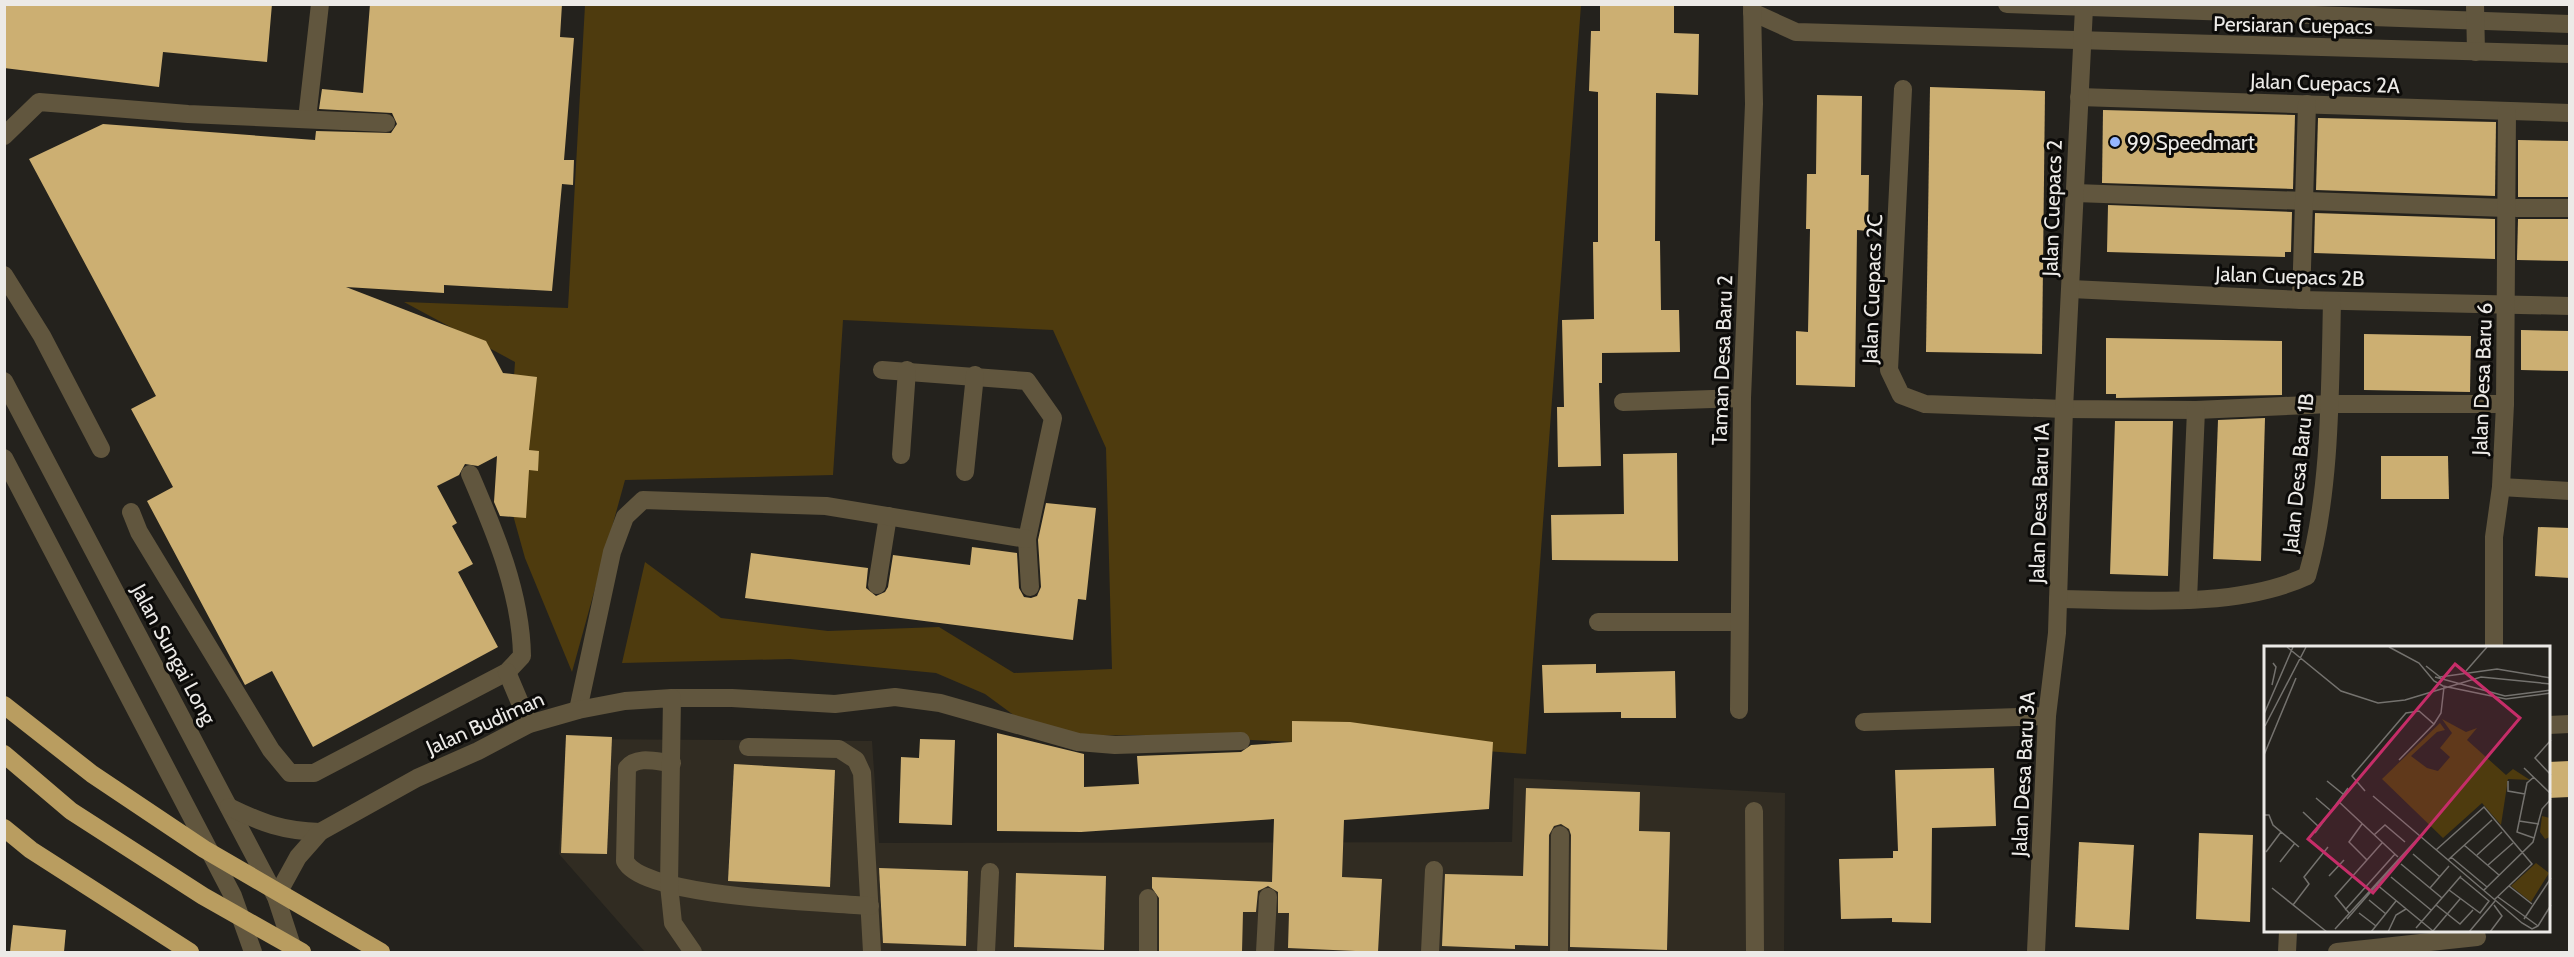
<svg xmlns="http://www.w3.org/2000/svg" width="2574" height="957" font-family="Cabin,sans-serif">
	<rect width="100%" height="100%" fill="#24221d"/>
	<polygon fill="#312c22" points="566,739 872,741 879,843 1512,842 1514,778 1785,793 1784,952 645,952 559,854"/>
	<polygon fill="#4e3b0e" points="585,5 1581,5 1526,754 1407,745 1293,742 1152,735 1042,736 985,694 936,673 790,659 622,663 645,562 721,618 828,631 939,627 1014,673 1112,669 1106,448 1053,330 843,320 833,475 625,480 572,672 525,558 506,490 515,362 404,302 568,308"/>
	<g fill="#ccaf72">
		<polygon points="4,4 272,4 267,62 163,52 159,87 4,68"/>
		<polygon points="370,4 562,4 560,37 574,38 564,160 574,160 573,185 562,184 552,291 444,285 444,293 346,287 486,341 503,373 537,377 529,450 539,451 538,471 529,470 526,518 500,516 494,502 497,456 478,466 465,464 459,475 437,486 457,523 452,526 473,564 458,572 498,647 313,747 272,671 245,685 147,501 173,487 131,409 156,396 29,159 103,124 315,140 316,131 391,133 397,124 392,113 319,109 322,89 363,93"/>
		<polygon points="1600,4 1674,4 1674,33 1699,34 1698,95 1656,93 1655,241 1660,241 1661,310 1679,310 1680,352 1602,353 1602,383 1599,383 1601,466 1558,467 1557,407 1564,407 1562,320 1594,319 1593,242 1598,242 1598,92 1589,91 1591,31 1600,31"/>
		<polygon points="1930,87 2045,91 2042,354 1926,352"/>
		<polygon points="1817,95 1862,96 1861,175 1869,175 1868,231 1857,230 1855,387 1796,385 1796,331 1808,332 1810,229 1806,229 1807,174 1816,174"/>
		<polygon points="2103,110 2295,115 2293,189 2102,183"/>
		<polygon points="2318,118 2496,122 2495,196 2316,190"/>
		<polygon points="2518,140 2570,141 2570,197 2518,197"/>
		<polygon points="2108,205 2292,212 2291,252 2285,252 2285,257 2107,252"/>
		<polygon points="2315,213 2495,219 2495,259 2314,253"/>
		<polygon points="2518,219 2570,219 2570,261 2517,260"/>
		<polygon points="2521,330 2570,331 2570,371 2521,370"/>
		<polygon points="2364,334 2471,336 2470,392 2364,390"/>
		<polygon points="2106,338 2282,341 2282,395 2116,398 2116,394 2106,394"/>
		<polygon points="2265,418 2261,561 2213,559 2218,420"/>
		<polygon points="2115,421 2173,421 2168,576 2110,574"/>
		<polygon points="1677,453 1678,561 1552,560 1551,515 1624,514 1623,454"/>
		<polygon points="2381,456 2448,456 2449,499 2381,499"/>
		<polygon points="1046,503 1096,508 1086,600 1078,599 1073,640 745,598 751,553 868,568 866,588 876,596 885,592 888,587 893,555 970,565 972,547 1017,553 1019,588 1024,597 1031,598 1037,596 1041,587 1038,540"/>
		<polygon points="2538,527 2570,528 2570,578 2535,576"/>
		<polygon points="1596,664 1596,673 1675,671 1676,718 1621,718 1621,712 1544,713 1542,665"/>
		<polygon points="1292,721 1350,722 1493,742 1489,809 1344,820 1342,877 1382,879 1378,952 1288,948 1289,913 1278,913 1278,892 1268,886 1258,891 1256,912 1243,912 1242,952 1159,951 1159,898 1152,888 1152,877 1272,882 1274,819 1081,832 997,831 997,733 1084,754 1084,787 1139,784 1137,756 1241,752 1251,745 1292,742"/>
		<polygon points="566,735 612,737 607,854 561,853"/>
		<polygon points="920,739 955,740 952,825 899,823 901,757 919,758"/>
		<polygon points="2570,761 2570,797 2548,798 2548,762"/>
		<polygon points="734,764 835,770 830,887 728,881"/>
		<polygon points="1994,768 1996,826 1932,828 1931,923 1892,922 1892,918 1841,919 1839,859 1893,858 1893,851 1898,851 1895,770"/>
		<polygon points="1526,788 1640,792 1639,831 1670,832 1667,950 1570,947 1571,835 1569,829 1561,824 1554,826 1549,835 1548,946 1515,945 1515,949 1442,946 1445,874 1523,876"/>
		<polygon points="2199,833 2253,835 2250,922 2196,919"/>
		<polygon points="2079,842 2134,845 2129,930 2075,927"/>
		<polygon points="879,868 968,871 966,946 883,943"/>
		<polygon points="1016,873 1106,876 1104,950 1014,947"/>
		<polygon points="13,925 66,930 64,952 10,952"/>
	</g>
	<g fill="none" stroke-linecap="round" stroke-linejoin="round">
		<g stroke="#61563e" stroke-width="18">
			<polyline points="2007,4 2570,24"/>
			<polyline points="2475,4 2476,52"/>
			<polyline points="1752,12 1796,32 2570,54"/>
			<polyline points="1903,89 1889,370 1901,395 1925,404 2064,409 2196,410 2330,404 2505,404"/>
			<polyline points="2079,97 2570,113"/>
			<polyline points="307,119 320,4"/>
			<polyline points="4,136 39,102 188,114 386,123"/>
			<polyline points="2075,193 2506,208"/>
			<polyline points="2516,208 2570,208"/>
			<polyline points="4,275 42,336 101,449"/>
			<polyline points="2071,289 2301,300 2570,306"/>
			<polyline points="2301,300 2307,104"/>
			<polyline points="882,370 1027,381 1053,418 1027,539 1030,587"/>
			<polyline points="4,381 276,897 294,952"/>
			<polyline points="1623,402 1742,398"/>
			<polyline points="901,455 907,370"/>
			<polyline points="4,458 233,896 253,952"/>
			<polyline points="965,472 975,375"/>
			<polyline points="2501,487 2570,491"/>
			<path d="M131,512L139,532L271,750L290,773H314L507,672L522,656C521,593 495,532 470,474"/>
			<polyline points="877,585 888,516"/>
			<path d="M2058,599C2135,600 2237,609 2307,576C2331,493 2330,388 2332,301"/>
			<polyline points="2188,600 2196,410"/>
			<polyline points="1598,622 1738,622"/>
			<polyline points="2494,648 2494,537 2501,487 2505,404 2507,111"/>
			<polyline points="507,672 529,724"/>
			<polyline points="672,698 732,698 835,704 895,697 940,703 1078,742 1115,745 1241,741"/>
			<polyline points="578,710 612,552 625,517 643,500 826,506 1027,539"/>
			<polyline points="1739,710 1742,398 1754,104 1752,4"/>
			<polyline points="1864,722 2047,716"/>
			<polyline points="2548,725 2570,724"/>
			<polyline points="748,747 839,749 856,760 862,773 872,952"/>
			<path d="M672,763C658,762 637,755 627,768L625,861C643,898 826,902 870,906"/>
			<path d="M229,807C262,823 283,831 320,832"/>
			<polyline points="1754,811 1755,952"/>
			<polyline points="276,897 298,857 320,832 417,778 478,751 529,724 578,710 625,701 672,698 669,885 673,923 693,952"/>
			<polyline points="1148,898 1148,952"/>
			<polyline points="986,952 990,872"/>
			<polyline points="1265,952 1268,897"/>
			<polyline points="1430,952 1434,870"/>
			<polyline points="1559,952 1560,835"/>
			<polyline points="2036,952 2047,716 2057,633 2064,409 2084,8"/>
			<polyline points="2287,952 2288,932"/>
			<polyline points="2337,952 2477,937"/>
		</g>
		<g stroke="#b99d60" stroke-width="18">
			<polyline points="4,705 92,774 204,849 381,952"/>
			<polyline points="4,754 71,811 203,896 302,952"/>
			<polyline points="4,828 31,850 190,952"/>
		</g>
	</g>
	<circle fill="#96b6fd" stroke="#0c0b09" stroke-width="2" cx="2115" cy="142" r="6"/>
	<g text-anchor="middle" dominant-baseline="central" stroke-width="6" stroke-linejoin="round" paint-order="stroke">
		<g font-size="21" fill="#eceae7" stroke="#0c0b09">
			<text transform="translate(2293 25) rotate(1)">Persiaran Cuepacs</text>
			<text transform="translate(2325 83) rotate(2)">Jalan Cuepacs 2A</text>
			<text transform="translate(2052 208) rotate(-88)">Jalan Cuepacs 2</text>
			<text transform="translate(2290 276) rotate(2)">Jalan Cuepacs 2B</text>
			<text transform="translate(1872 289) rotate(-88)">Jalan Cuepacs 2C</text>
			<text transform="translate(1722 360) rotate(-88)">Taman Desa Baru 2</text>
			<text transform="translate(2482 379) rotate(-88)">Jalan Desa Baru 6</text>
			<text transform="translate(2298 473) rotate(-84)">Jalan Desa Baru 1B</text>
			<text transform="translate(2039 503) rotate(-88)">Jalan Desa Baru 1A</text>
			<text transform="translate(174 654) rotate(62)">Jalan Sungai Long</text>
			<text transform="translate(485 723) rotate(-24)">Jalan Budiman</text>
			<text transform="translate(2023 774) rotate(-87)">Jalan Desa Baru 3A</text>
		</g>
		<g font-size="21" fill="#eceae7" stroke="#0c0b09" text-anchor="start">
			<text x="2127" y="142">99 Speedmart</text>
		</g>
	</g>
	<g transform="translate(2264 646)">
		<rect width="286" height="286" fill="#24221d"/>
		<path d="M178,73L202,86L213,82L203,94L242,129L249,123L266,134L244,133L237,179L218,157L179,192L118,133L176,77L181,84L173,86L147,110L163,122L174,125L186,111L176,102L188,87ZM278,170L286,172V191L281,193L276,186ZM272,217L285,227L267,256L247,240Z" fill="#4e3b0e"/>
		<path fill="none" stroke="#74726e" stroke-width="1.5" d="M23,1L77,45L114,57L141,54L217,31L287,38M125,1L155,17L170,35L179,40L242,53L287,47M162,20L176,31L233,23L287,32M202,25L223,1M171,31L241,50L287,44M8,39L12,21L9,17M0,68L29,1M1,80L42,1M287,94L271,112L287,129M0,109L32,32M135,114L170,78M260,122L287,148M270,131L263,137L253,186L270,192M63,135L79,148M244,135V145L261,148M101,145L88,130L142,67L155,65L170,78L177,67L180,41M109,150L258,277L268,283L274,280M52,152L66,164M74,155L134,211M39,166L55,181M0,169H5L9,179L35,201M255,175L275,178M98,178L85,196L103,214M51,187L84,142M110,189L121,179L141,196M200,199L235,229M172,204L220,161L268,218L230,254M2,206L17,186M149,208L176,231M213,209L238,186M187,211L223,241M184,214L228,174M16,216L31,197M137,218L178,252M224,219L249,197M65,230L80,214M127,231L167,264M112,238L169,285L196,253M245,240L268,258M8,242L63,286M166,242L185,220M185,244L216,267L225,255L196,231M220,244L269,196L278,163L287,153M234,251L274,280M105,254L122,268M29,259L45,238L40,231L64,201M172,259L196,278L209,264M81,264L131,208M85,267L71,250L118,197M95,267L112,280M83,273L155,191M260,273L287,232M274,280L287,259M152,282L197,230M71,283L155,191M107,286L132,255M124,286L132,269L142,263M205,286L231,255M226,286L238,270L230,259"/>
		<path fill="#c62d69" fill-opacity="0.15" stroke="#c62d69" stroke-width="3" d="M191,18L256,72L109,247L44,193Z"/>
		<rect width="286" height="286" fill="none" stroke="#eceae7" stroke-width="3"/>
	</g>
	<rect width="2574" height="957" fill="none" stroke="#eceae7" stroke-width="12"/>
</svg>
